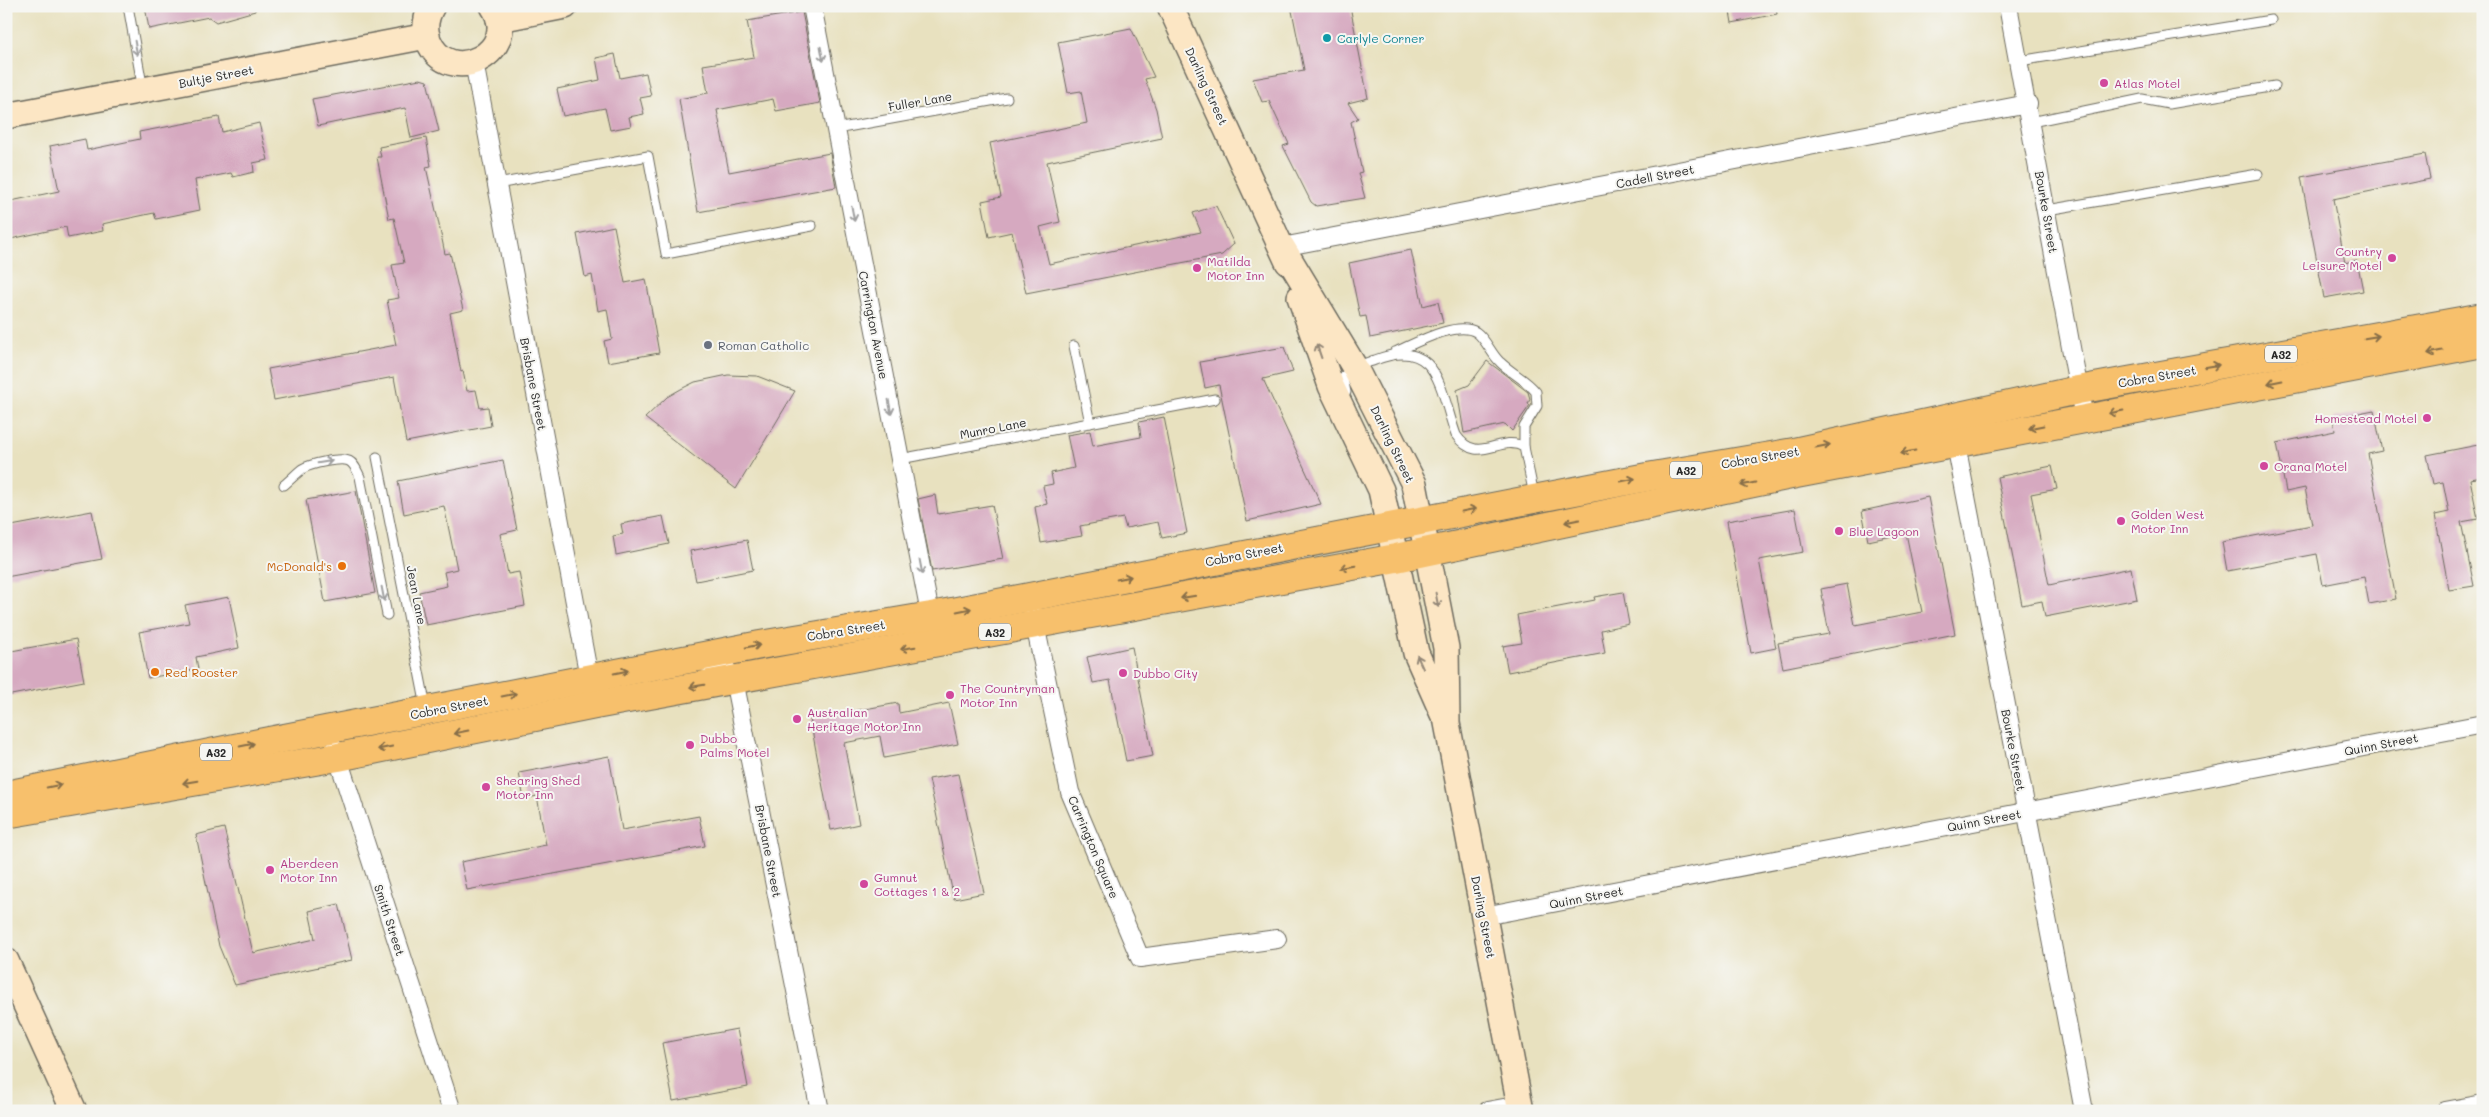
<svg xmlns="http://www.w3.org/2000/svg" width="2489" height="1117" font-family="Mali,sans-serif">
	<rect width="100%" height="100%" fill="#f6f6f2"/>
	<filter id="ink" filterUnits="userSpaceOnUse"><feTurbulence type="fractalNoise" baseFrequency=".02" numOctaves="2"/><feDisplacementMap in="SourceGraphic" scale="10" xChannelSelector="R" yChannelSelector="G"/><feConvolveMatrix kernelMatrix="1 2 1 2 8 2 1 2 1" color-interpolation-filters="sRGB"/></filter>
	<filter id="wash" filterUnits="userSpaceOnUse"><feTurbulence type="fractalNoise" baseFrequency=".0096" numOctaves="4" result="noise"/><feDisplacementMap in="SourceGraphic" scale="20" xChannelSelector="R" yChannelSelector="G"/><feGaussianBlur stdDeviation="1.12" result="paint"/><feColorMatrix in="noise" values="0 0 0 0 0 0 0 0 0 0 0 0 0 0 0 0 0 1.4 0 .05"/><feComposite in="paint" operator="in"/></filter>
	<g filter="url(#wash)">
		<rect width="100%" height="100%" fill="#e8e1bf"/>
		<g id="blocks">
			<g fill="#d6a9c0">
				<polygon points="145,6 255,6 255,11 216,22 209,17 149,29"/>
				<polygon points="1291,6 1350,6 1368,98 1348,103 1358,118 1351,122 1362,172 1358,173 1365,198 1316,206 1311,202 1283,146 1289,144 1269,101 1262,102 1253,79 1304,70"/>
				<polygon points="1729,6 1776,6 1777,14 1732,23"/>
				<polygon points="802,12 820,103 776,111 773,99 717,110 729,172 830,153 836,187 698,212 679,99 708,93 703,65 754,57 747,21"/>
				<polygon points="1131,28 1154,77 1145,79 1156,109 1162,138 1047,162 1060,222 1040,227 1049,264 1201,232 1193,213 1216,206 1234,244 1222,255 1026,293 1012,232 989,237 982,201 1001,197 990,143 1087,123 1081,91 1068,93 1058,42"/>
				<polygon points="615,54 620,78 646,73 651,96 640,98 644,114 629,117 631,126 610,130 605,108 563,116 557,89 600,80 596,58"/>
				<polygon points="420,79 427,81 439,131 411,138 405,108 318,126 312,99"/>
				<polygon points="219,117 222,132 259,123 268,160 253,163 254,172 233,177 231,173 195,180 200,210 156,219 154,213 102,224 103,231 68,238 66,227 6,240 6,202 59,191 50,146 85,139 87,150 140,139 139,132"/>
				<polygon points="426,138 431,166 426,167 438,220 445,254 450,253 463,310 450,313 461,372 463,371 467,391 476,390 480,408 488,407 491,426 406,442 394,377 274,400 268,369 396,345 387,300 399,298 392,265 404,263 394,218 389,219 377,157 381,157 379,147"/>
				<polygon points="2425,154 2430,179 2333,199 2345,263 2357,260 2363,291 2324,298 2301,177"/>
				<polygon points="614,226 625,283 646,279 659,353 608,362 604,341 612,339 607,309 598,311 592,275 585,277 577,234"/>
				<polygon points="1411,250 1423,306 1438,302 1443,323 1370,338 1366,316 1360,317 1349,263"/>
				<polygon points="1284,347 1293,372 1263,379 1321,504 1247,521 1219,385 1205,388 1200,362"/>
				<polygon points="1487,361 1528,392 1530,399 1528,404 1530,405 1512,431 1505,424 1464,433 1457,390 1469,385"/>
				<polygon points="728,375 757,376 795,391 736,489 645,418 667,397 681,389 695,382"/>
				<polygon points="2374,410 2382,451 2368,454 2396,599 2369,604 2364,577 2323,585 2317,554 2227,571 2222,542 2312,525 2305,488 2286,492 2277,443 2335,431 2333,418"/>
				<polygon points="1164,417 1187,533 1162,538 1158,522 1126,528 1123,518 1080,526 1082,536 1041,543 1035,507 1047,504 1043,486 1053,484 1051,473 1074,468 1067,435 1090,431 1093,446 1141,437 1139,422"/>
				<polygon points="2483,444 2483,477 2470,479 2478,519 2461,522 2474,586 2449,590 2435,515 2449,512 2443,482 2433,484 2427,455"/>
				<polygon points="503,460 517,530 500,534 508,574 519,572 525,606 426,625 419,592 447,586 444,572 457,569 444,506 404,514 398,481"/>
				<polygon points="2052,466 2057,489 2031,494 2049,585 2131,568 2137,599 2045,617 2042,601 2022,605 1997,477"/>
				<polygon points="356,491 375,593 325,602 306,500"/>
				<polygon points="935,495 938,514 992,505 1003,559 932,571 918,499"/>
				<polygon points="1928,497 1955,634 1783,668 1778,643 1829,634 1821,589 1847,584 1855,625 1922,612 1906,533 1868,541 1862,511"/>
				<polygon points="1795,509 1803,552 1759,560 1776,648 1751,653 1727,521"/>
				<polygon points="92,511 102,559 6,577 6,527"/>
				<polygon points="663,516 669,544 616,555 613,536 623,534 621,524"/>
				<polygon points="747,540 753,570 696,581 690,551"/>
				<polygon points="1623,592 1629,624 1601,630 1605,653 1508,672 1503,646 1522,643 1517,615 1595,600 1594,597"/>
				<polygon points="229,597 239,648 196,657 198,669 148,678 139,632 189,623 185,605"/>
				<polygon points="76,639 84,681 6,696 6,652"/>
				<polygon points="1132,647 1153,756 1126,761 1110,680 1093,683 1087,657"/>
				<polygon points="898,703 899,713 949,703 958,744 884,758 880,736 844,743 859,824 831,830 810,719"/>
				<polygon points="609,756 622,830 699,816 705,846 467,890 461,862 546,845 537,796 524,799 519,773"/>
				<polygon points="958,774 984,893 954,899 929,779"/>
				<polygon points="224,828 253,953 315,939 309,911 339,904 352,960 235,985 219,946 196,835"/>
				<polygon points="737,1029 748,1087 673,1101 662,1043"/>
			</g>
		</g>
	</g>
	<g filter="url(#ink)">
		<use href="#blocks" fill-opacity="0" stroke="#6d6b5f" stroke-width="1"/>
		<g fill="none" stroke-linecap="round" stroke-linejoin="round">
			<defs>
				<g id="lane">
					<polyline points="128,6 143,90"/>
					<polyline points="2019,61 2271,20"/>
					<polyline points="2031,122 2142,99 2169,104 2275,86"/>
					<polyline points="836,129 1007,98"/>
					<polyline points="497,184 648,156 666,254 812,226"/>
					<polyline points="2047,210 2258,174"/>
					<polyline points="1074,346 1090,423"/>
					<path d="M1395,352C1414,344 1457,320 1476,332C1486,339 1491,354 1500,362C1511,373 1527,380 1536,392L1537,406L1524,427V447"/>
					<path d="M1346,392L1343,379C1348,367 1364,364 1375,360C1439,335 1440,391 1456,435C1478,467 1500,433 1524,447L1534,495"/>
					<polyline points="377,457 426,707"/>
					<polyline points="900,459 1215,399"/>
					<path d="M284,485C290,480 296,474 302,469C310,464 340,457 349,461C355,464 357,471 360,477L387,615"/>
				</g>
				<g id="street">
					<polyline points="812,6 932,624"/>
					<polyline points="2008,6 2084,418"/>
					<polyline points="474,62 591,688"/>
					<polyline points="1282,247 2028,104"/>
					<polyline points="1954,434 2084,1111"/>
					<polyline points="1033,615 1070,792 1140,958 1277,939"/>
					<polyline points="701,661 724,666 734,680 820,1111"/>
					<polyline points="335,749 452,1111"/>
					<polyline points="1484,916 2483,724"/>
					<polyline points="1487,1111 1520,1105"/>
					<polyline points="2445,1111 2483,1104"/>
				</g>
				<g id="secondary">
					<path d="M432,6C426,16 424,29 428,40C449,91 523,50 493,6"/>
					<polyline points="1170,6 1288,262"/>
					<polyline points="499,19 565,6"/>
					<polyline points="6,116 427,36"/>
					<polyline points="1282,247 1355,368 1414,484 1446,648 1447,723 1521,1111"/>
					<polyline points="1300,297 1331,386 1381,490 1416,653 1443,714"/>
					<polyline points="6,961 74,1111"/>
				</g>
				<g id="highway">
					<polyline points="6,795 259,743 760,645 931,616 1647,477 1794,452 2078,390 2483,317"/>
					<polyline points="6,814 338,757 595,705 1396,558 1796,474 2483,343"/>
				</g>
			</defs>
			<use href="#lane" stroke="#6d6b5f" stroke-width="11"/>
			<use href="#street" stroke="#6d6b5f" stroke-width="20"/>
			<use href="#secondary" stroke="#6d6b5f" stroke-width="28"/>
			<use href="#highway" stroke="#6d6b5f" stroke-width="30"/>
			<use href="#lane" stroke="#fff" stroke-width="9"/>
			<use href="#street" stroke="#fff" stroke-width="18"/>
			<use href="#secondary" stroke="#fce6c4" stroke-width="25"/>
			<use href="#highway" stroke="#f7c06c" stroke-width="28"/>
		</g>
		<defs><path id="oneway-shaft" d="M-6 0H5M1.5-3L5.5 0L1.5 3" fill="none" stroke-width="1.6" stroke-linecap="round" stroke-linejoin="round" transform="scale(1.25)"/></defs>
		<g stroke="#a0a0a0">
			<use href="#oneway-shaft" transform="translate(136 48) rotate(79)"/>
			<use href="#oneway-shaft" transform="translate(822 54) rotate(79)"/>
			<use href="#oneway-shaft" transform="translate(853 214) rotate(79)"/>
			<use href="#oneway-shaft" transform="translate(890 407) rotate(79)"/>
			<use href="#oneway-shaft" transform="translate(325 462) rotate(-9)"/>
			<use href="#oneway-shaft" transform="translate(921 567) rotate(79)"/>
			<use href="#oneway-shaft" transform="translate(383 594) rotate(79)"/>
		</g>
		<g stroke="#876e48">
			<use href="#oneway-shaft" transform="translate(2372 337) rotate(-10)"/>
			<use href="#oneway-shaft" transform="translate(2435 352) rotate(169)"/>
			<use href="#oneway-shaft" transform="translate(2212 366) rotate(-10)"/>
			<use href="#oneway-shaft" transform="translate(2275 382) rotate(169)"/>
			<use href="#oneway-shaft" transform="translate(2116 412) rotate(169)"/>
			<use href="#oneway-shaft" transform="translate(2036 427) rotate(169)"/>
			<use href="#oneway-shaft" transform="translate(1823 446) rotate(-12)"/>
			<use href="#oneway-shaft" transform="translate(1908 452) rotate(169)"/>
			<use href="#oneway-shaft" transform="translate(1628 480) rotate(-11)"/>
			<use href="#oneway-shaft" transform="translate(1748 484) rotate(168)"/>
			<use href="#oneway-shaft" transform="translate(1469 510) rotate(-11)"/>
			<use href="#oneway-shaft" transform="translate(1572 521) rotate(168)"/>
			<use href="#oneway-shaft" transform="translate(1348 567) rotate(170)"/>
			<use href="#oneway-shaft" transform="translate(1124 578) rotate(-11)"/>
			<use href="#oneway-shaft" transform="translate(1188 597) rotate(170)"/>
			<use href="#oneway-shaft" transform="translate(964 610) rotate(-11)"/>
			<use href="#oneway-shaft" transform="translate(753 646) rotate(-11)"/>
			<use href="#oneway-shaft" transform="translate(908 648) rotate(170)"/>
			<use href="#oneway-shaft" transform="translate(621 672) rotate(-11)"/>
			<use href="#oneway-shaft" transform="translate(697 686) rotate(170)"/>
			<use href="#oneway-shaft" transform="translate(509 695) rotate(-11)"/>
			<use href="#oneway-shaft" transform="translate(461 732) rotate(169)"/>
			<use href="#oneway-shaft" transform="translate(247 745) rotate(-12)"/>
			<use href="#oneway-shaft" transform="translate(385 748) rotate(168)"/>
			<use href="#oneway-shaft" transform="translate(190 782) rotate(170)"/>
			<use href="#oneway-shaft" transform="translate(54 786) rotate(-11)"/>
		</g>
		<g stroke="#948878">
			<use href="#oneway-shaft" transform="translate(1319 351) rotate(-109)"/>
			<use href="#oneway-shaft" transform="translate(1437 600) rotate(79)"/>
			<use href="#oneway-shaft" transform="translate(1420 662) rotate(-114)"/>
		</g>
	</g>
	<circle fill="#0f9aa8" stroke="#f6f6f2" stroke-width="2" cx="1327" cy="38" r="5"/>
	<g fill="#d1479c" stroke="#f6f6f2" stroke-width="2">
		<circle cx="2104" cy="83" r="5"/>
		<circle cx="2392" cy="258" r="5"/>
		<circle cx="1197" cy="268" r="5"/>
		<circle cx="2427" cy="418" r="5"/>
		<circle cx="2264" cy="466" r="5"/>
		<circle cx="2121" cy="521" r="5"/>
		<circle cx="1839" cy="531" r="5"/>
		<circle cx="1123" cy="673" r="5"/>
		<circle cx="950" cy="695" r="5"/>
		<circle cx="797" cy="719" r="5"/>
		<circle cx="690" cy="745" r="5"/>
		<circle cx="486" cy="787" r="5"/>
		<circle cx="270" cy="870" r="5"/>
		<circle cx="864" cy="884" r="5"/>
	</g>
	<circle fill="#6b7280" stroke="#f6f6f2" stroke-width="2" cx="708" cy="345" r="5"/>
	<g fill="#e8710a" stroke="#f6f6f2" stroke-width="2">
		<circle cx="342" cy="566" r="5"/>
		<circle cx="155" cy="672" r="5"/>
	</g>
	<g text-anchor="middle" dominant-baseline="central" stroke-width="4" stroke-linejoin="round" paint-order="stroke">
		<g fill="#f6f6f2" stroke="#686867" stroke-width="1">
			<rect x="2265" y="345.5" width="32" height="17" rx="4"/>
			<rect x="1670" y="461.5" width="32" height="17" rx="4"/>
			<rect x="979" y="623.5" width="32" height="17" rx="4"/>
			<rect x="200" y="743.5" width="32" height="17" rx="4"/>
		</g>
		<g font-size="11" font-weight="bold" fill="#2b2b2b">
			<text x="2281" y="354">A32</text>
			<text x="1686" y="470">A32</text>
			<text x="995" y="632">A32</text>
			<text x="216" y="752">A32</text>
		</g>
		<g font-size="12" fill="#0d838f" stroke="#f6f6f2" text-anchor="start">
			<text x="1337" y="38">Carlyle Corner</text>
		</g>
		<g font-size="12" fill="#2b2b2b" stroke="#f6f6f2">
			<text transform="translate(216 76) rotate(-11)">Bultje Street</text>
			<text transform="translate(1207 86) rotate(65)">Darling Street</text>
			<text transform="translate(920 101) rotate(-10)">Fuller Lane</text>
			<text transform="translate(1655 176) rotate(-11)">Cadell Street</text>
			<text transform="translate(2047 212) rotate(80)">Bourke Street</text>
			<text transform="translate(874 325) rotate(79)">Carrington Avenue</text>
			<text transform="translate(2157 376) rotate(-10)">Cobra Street</text>
			<text transform="translate(534 384) rotate(79)">Brisbane Street</text>
			<text transform="translate(993 428) rotate(-11)">Munro Lane</text>
			<text transform="translate(1393 444) rotate(64)">Darling Street</text>
			<text transform="translate(1760 457) rotate(-10)">Cobra Street</text>
			<text transform="translate(1244 554) rotate(-11)">Cobra Street</text>
			<text transform="translate(417 595) rotate(79)">Jean Lane</text>
			<text transform="translate(846 630) rotate(-9)">Cobra Street</text>
			<text transform="translate(449 707) rotate(-11)">Cobra Street</text>
			<text transform="translate(2381 744) rotate(-11)">Quinn Street</text>
			<text transform="translate(2014 750) rotate(79)">Bourke Street</text>
			<text transform="translate(1984 820) rotate(-11)">Quinn Street</text>
			<text transform="translate(1094 847) rotate(67)">Carrington Square</text>
			<text transform="translate(769 851) rotate(79)">Brisbane Street</text>
			<text transform="translate(1586 897) rotate(-11)">Quinn Street</text>
			<text transform="translate(1484 917) rotate(79)">Darling Street</text>
			<text transform="translate(390 920) rotate(72)">Smith Street</text>
		</g>
		<g font-size="12" fill="#b23c85" stroke="#f6f6f2" text-anchor="start">
			<text x="2114" y="83">Atlas Motel</text>
			<text x="2382" y="251" text-anchor="end">Country<tspan x="2382" dy="14">Leisure Motel</tspan></text>
			<text x="1207" y="261">Matilda<tspan x="1207" dy="14">Motor Inn</tspan></text>
			<text x="2417" y="418" text-anchor="end">Homestead Motel</text>
			<text x="2274" y="466">Orana Motel</text>
			<text x="2131" y="514">Golden West<tspan x="2131" dy="14">Motor Inn</tspan></text>
			<text x="1849" y="531">Blue Lagoon</text>
			<text x="1133" y="673">Dubbo City</text>
			<text x="960" y="688">The Countryman<tspan x="960" dy="14">Motor Inn</tspan></text>
			<text x="807" y="712">Australian<tspan x="807" dy="14">Heritage Motor Inn</tspan></text>
			<text x="700" y="738">Dubbo<tspan x="700" dy="14">Palms Motel</tspan></text>
			<text x="496" y="780">Shearing Shed<tspan x="496" dy="14">Motor Inn</tspan></text>
			<text x="280" y="863">Aberdeen<tspan x="280" dy="14">Motor Inn</tspan></text>
			<text x="874" y="877">Gumnut<tspan x="874" dy="14">Cottages 1 &amp; 2</tspan></text>
		</g>
		<g font-size="12" fill="#5b616d" stroke="#f6f6f2" text-anchor="start">
			<text x="718" y="345">Roman Catholic</text>
		</g>
		<g font-size="12" fill="#c56008" stroke="#f6f6f2" text-anchor="end">
			<text x="332" y="566">McDonald's</text>
			<text x="165" y="672" text-anchor="start">Red Rooster</text>
		</g>
	</g>
	<rect width="2489" height="1117" fill="none" stroke="#f6f6f2" stroke-width="25"/>
</svg>
